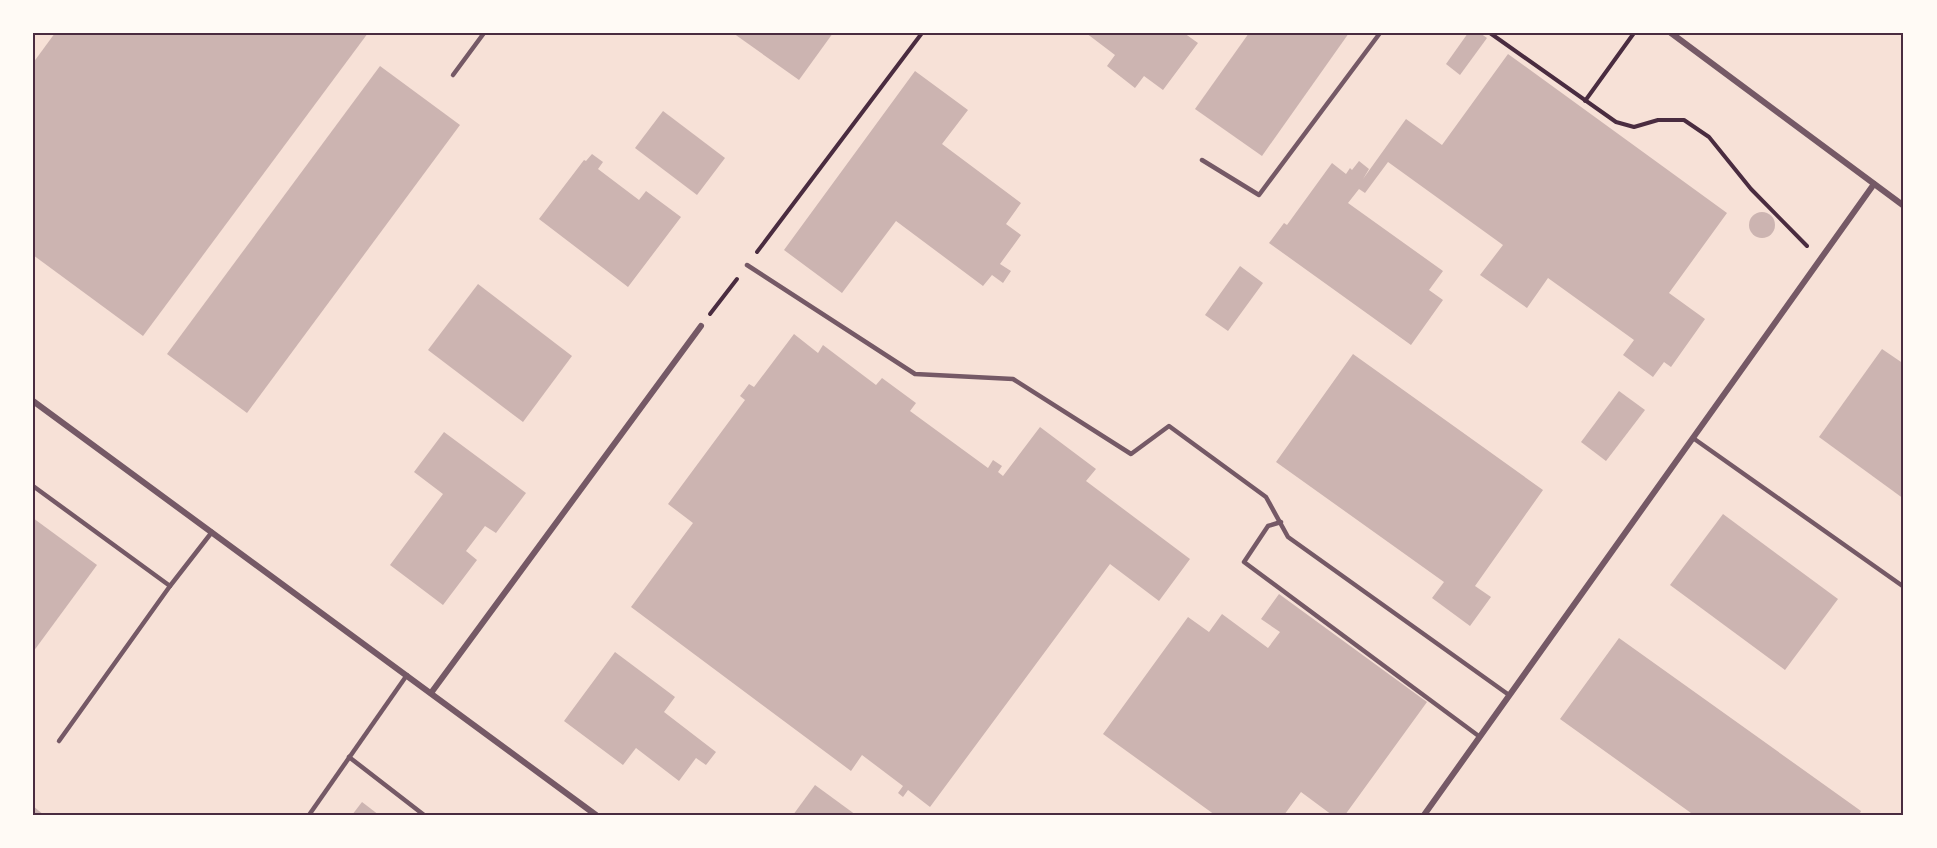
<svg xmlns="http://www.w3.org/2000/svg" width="1937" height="848" font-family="Arial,sans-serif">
	<rect width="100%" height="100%" fill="#f7e1d7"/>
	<g fill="#ccb4b1">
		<polygon points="55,33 368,33 143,336 33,255 33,63"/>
		<polygon points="733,33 833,33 799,80"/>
		<polygon points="1086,33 1184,33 1198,43 1163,90 1144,76 1135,88 1107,66 1115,55"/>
		<polygon points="1249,33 1349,33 1262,156 1195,109"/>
		<polygon points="1468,33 1480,33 1487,38 1460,75 1446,64"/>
		<polygon points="1508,54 1727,213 1669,293 1705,319 1671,367 1664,362 1653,377 1623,355 1634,340 1548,278 1527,308 1480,275 1503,245 1388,162 1365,193 1359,189 1348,203 1443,271 1429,290 1443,300 1411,345 1269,243 1284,223 1287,225 1332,163 1346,174 1350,168 1352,170 1359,161 1369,169 1363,179 1406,119 1442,145"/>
		<polygon points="380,66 460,125 247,413 167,354"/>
		<polygon points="915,71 968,110 942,144 1021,203 1006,224 1021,235 1000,264 1011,271 1003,283 992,275 983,286 896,221 842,293 784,250"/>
		<polygon points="663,111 725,158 697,195 635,148"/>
		<polygon points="592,154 603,162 598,169 639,200 646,191 681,217 628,287 539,219 584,160 586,161"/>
		<circle cx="1762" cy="225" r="13"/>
		<polygon points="1240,266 1263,283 1228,331 1205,315"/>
		<polygon points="478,284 572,356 523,422 428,350"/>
		<polygon points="794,334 818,353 823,345 876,385 882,378 916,403 910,411 988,468 993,460 1002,466 998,472 1003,476 1040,427 1096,469 1086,481 1190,559 1159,601 1110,564 930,807 908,790 903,797 898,793 903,786 862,755 851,771 631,607 693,523 668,504 745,400 740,396 749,384 754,387"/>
		<polygon points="1882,349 1904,364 1904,499 1819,437"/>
		<polygon points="1353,354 1543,490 1475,586 1491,597 1470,626 1432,598 1444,582 1276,462"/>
		<polygon points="1619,391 1645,410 1606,461 1581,442"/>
		<polygon points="444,432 526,493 496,533 485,526 466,551 477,560 443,605 390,565 443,494 414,472"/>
		<polygon points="1723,514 1838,599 1785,670 1670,585"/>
		<polygon points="33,518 97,565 33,652"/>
		<polygon points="1279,594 1427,702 1345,815 1332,815 1301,792 1284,815 1215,815 1103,734 1188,617 1209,632 1222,614 1268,648 1280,632 1261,619"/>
		<polygon points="1619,638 1861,811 1859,815 1690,815 1691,813 1560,719"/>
		<polygon points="615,652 675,697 664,712 716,752 706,765 696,758 679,781 636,748 623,765 564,721"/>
		<polygon points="815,785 856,815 793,815"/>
		<polygon points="362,802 379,815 352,815"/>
		<polygon points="33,806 44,815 33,815"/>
	</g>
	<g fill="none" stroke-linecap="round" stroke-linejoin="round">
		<g stroke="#4a2c40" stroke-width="4">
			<polyline points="1490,33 1616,122 1634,127 1658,120 1684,120 1709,137 1751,189 1807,246"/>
			<polyline points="1585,101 1634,33"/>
			<polyline points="757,252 922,33"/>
			<polyline points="710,314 737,279"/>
		</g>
		<g stroke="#755966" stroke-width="4.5">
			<polyline points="453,75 484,33"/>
			<polyline points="1202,160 1259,195 1380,33"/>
			<polyline points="747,265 915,374 1013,379 1131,454 1169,426 1266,497 1288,537 1509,695"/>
			<polyline points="1693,438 1904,587"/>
			<polyline points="33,486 170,586 212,532"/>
			<polyline points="1281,522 1268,526 1244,562 1480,737"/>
			<polyline points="59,741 170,586"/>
			<polyline points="349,757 424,815"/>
			<polyline points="309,815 407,675"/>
		</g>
		<g stroke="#755966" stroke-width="6">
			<polyline points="1671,33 1904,206"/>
			<polyline points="33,401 596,815"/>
			<polyline points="431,693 701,326"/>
			<polyline points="1424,815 1874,184"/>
		</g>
	</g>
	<rect width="1937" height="848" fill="none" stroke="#fffaf5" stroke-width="69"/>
	<rect x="34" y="34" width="1868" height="780" fill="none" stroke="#4a2c40" stroke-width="2"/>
</svg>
